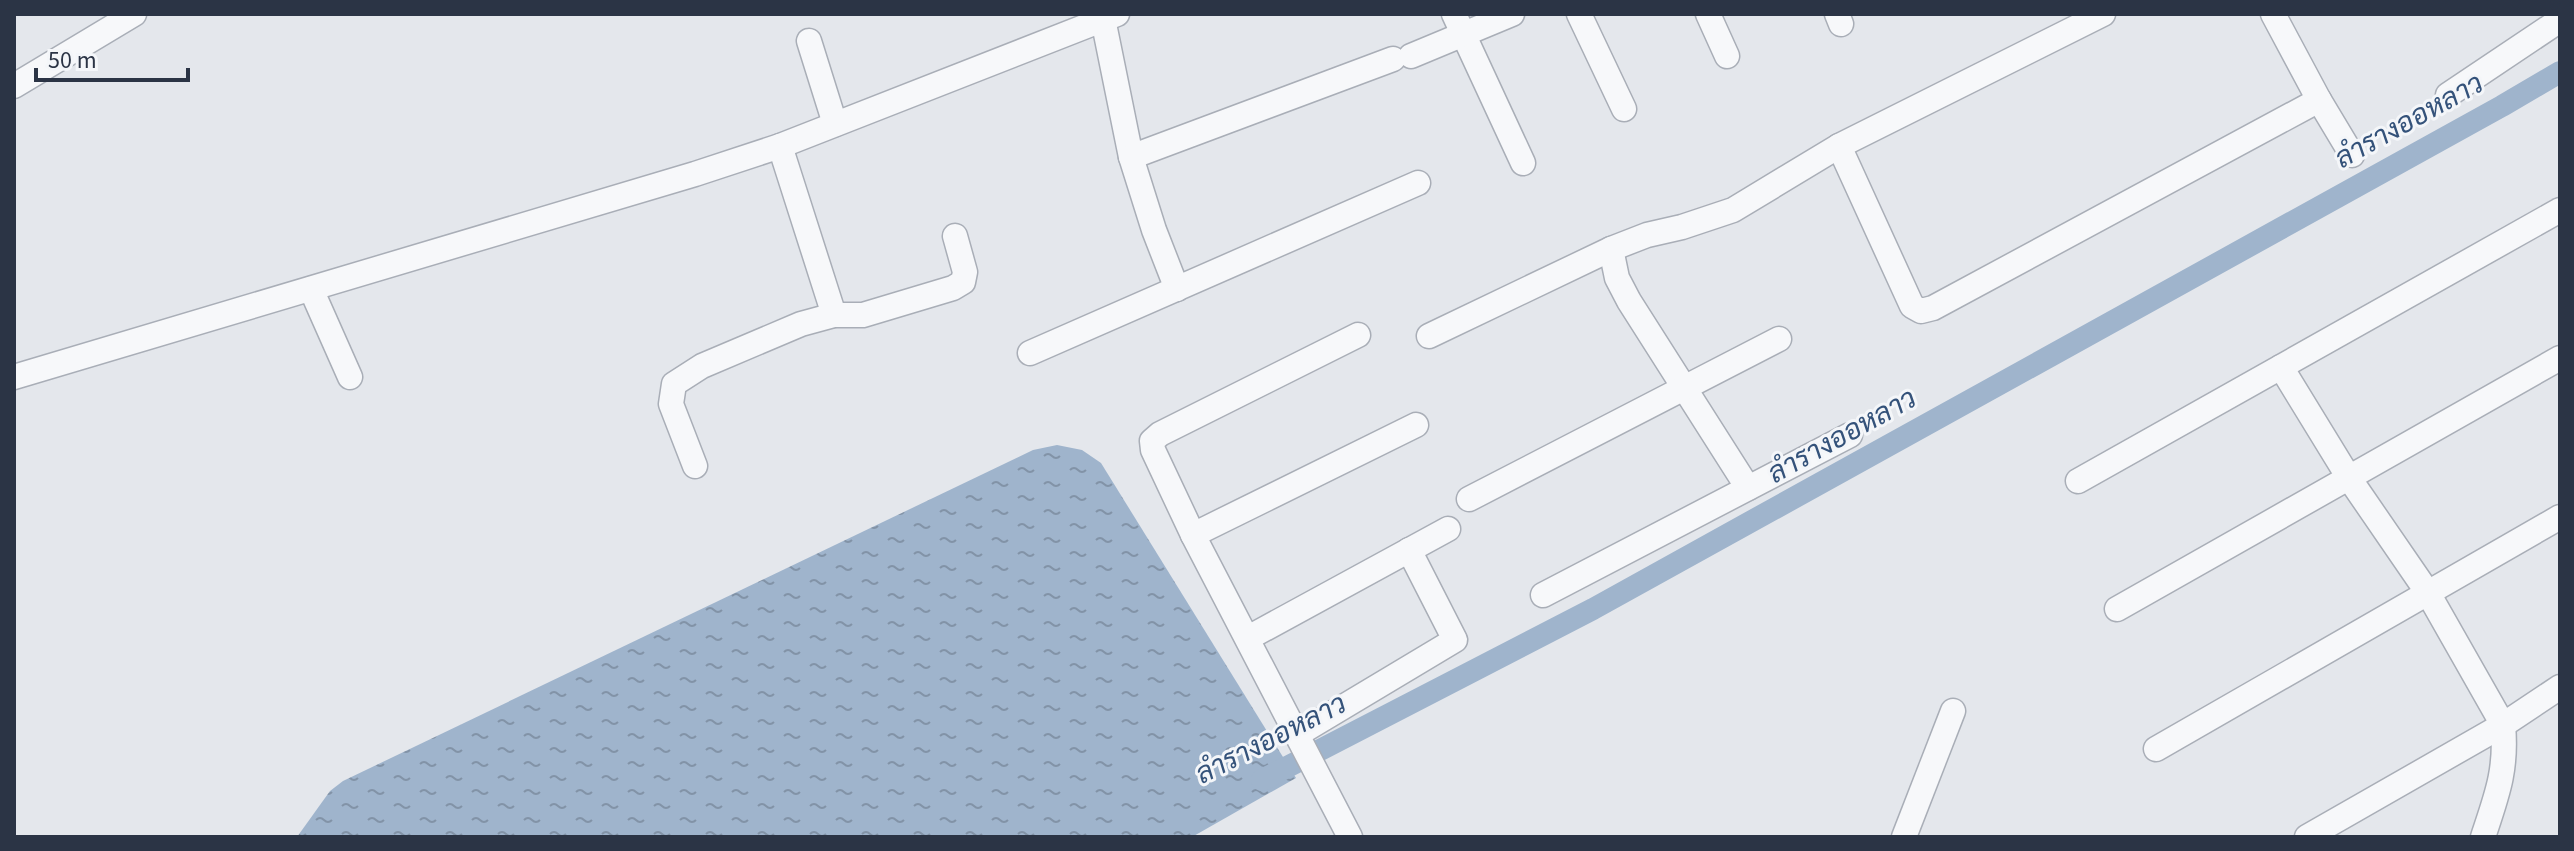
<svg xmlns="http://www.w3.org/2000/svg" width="2574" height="851" font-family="'Source Sans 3',Sarabun,sans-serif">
	<defs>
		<pattern id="water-ripples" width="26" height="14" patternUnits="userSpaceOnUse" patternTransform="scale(2)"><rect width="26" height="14" fill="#9fb4cc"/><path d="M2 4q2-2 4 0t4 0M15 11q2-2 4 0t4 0" fill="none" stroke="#8293a7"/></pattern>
	</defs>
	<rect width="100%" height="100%" fill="#e4e7ec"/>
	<polygon fill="url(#water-ripples)" points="1057,445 1082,450 1101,463 1296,778 1192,837 297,837 330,791 343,781 1033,450"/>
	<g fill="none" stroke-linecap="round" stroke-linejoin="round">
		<polyline stroke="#9fb4cc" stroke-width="22" points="1262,780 1593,609 2502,106 2560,72"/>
		<defs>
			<g id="minor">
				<polyline points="1102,14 1131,157 1154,230 1177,289"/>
				<polyline points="1454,14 1523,163"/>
				<polyline points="1579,14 1624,109"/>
				<polyline points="1708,14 1727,56"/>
				<polyline points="1837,14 1841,24"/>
				<polyline points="2273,14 2319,100 2352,155"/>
				<polyline points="809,41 835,124"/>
				<polyline points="1411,56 1512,14"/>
				<polyline points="14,86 134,14"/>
				<polyline points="2448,95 2560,20"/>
				<polyline points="780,146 834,315"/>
				<polyline points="1839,146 1912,306 1921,311 1933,308 2319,100"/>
				<polyline points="1131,157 1393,59"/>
				<polyline points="1611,249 1617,278 1629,301 1748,488"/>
				<polyline points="311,289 350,377"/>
				<polyline points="1429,336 1611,249 1647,235 1682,227 1733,210 1839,146 2103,14"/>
				<polyline points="1030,353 1418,183"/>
				<path d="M2281,367L2349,478L2428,593L2503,725C2507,770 2497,795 2483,837"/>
				<polyline points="14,377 695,174 780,146 1117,14"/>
				<polyline points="695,466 671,404 674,384 702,366 801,324 834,315 863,315 953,288 963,282 965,272 955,236"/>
				<polyline points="2078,481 2560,210"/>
				<polyline points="1469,499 1779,339"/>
				<polyline points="1193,535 1416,425"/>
				<polyline points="1543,595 1850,435"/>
				<polyline points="2117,609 2560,358"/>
				<polyline points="1248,638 1448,529"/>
				<polyline points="1298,734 1455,640 1409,550"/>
				<polyline points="2156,749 2560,517"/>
				<polyline points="1350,837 1193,535 1153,450 1152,441 1160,434 1358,335"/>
				<polyline points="1904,837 1953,711"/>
				<polyline points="2307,837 2503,725 2560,687"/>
			</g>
		</defs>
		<use href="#minor" stroke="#a9aeb7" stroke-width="27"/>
		<use href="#minor" stroke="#f7f8fa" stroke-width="24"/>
	</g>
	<g text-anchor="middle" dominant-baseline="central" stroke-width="6" stroke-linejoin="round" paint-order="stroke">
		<g font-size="28" font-style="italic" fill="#34527a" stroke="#f4f6f9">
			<text transform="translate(2409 121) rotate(-29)">ลำรางออหลาว</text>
			<text transform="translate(1842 436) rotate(-29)">ลำรางออหลาว</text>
			<text transform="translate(1271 739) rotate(-27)">ลำรางออหลาว</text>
		</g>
	</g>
	<rect width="2574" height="851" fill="none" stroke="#2b3445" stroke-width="32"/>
	<path d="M36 68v12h152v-12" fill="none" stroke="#2b3445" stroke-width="4"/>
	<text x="48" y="68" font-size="24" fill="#2b3445" stroke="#f4f6f9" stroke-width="6" paint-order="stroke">50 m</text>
</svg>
